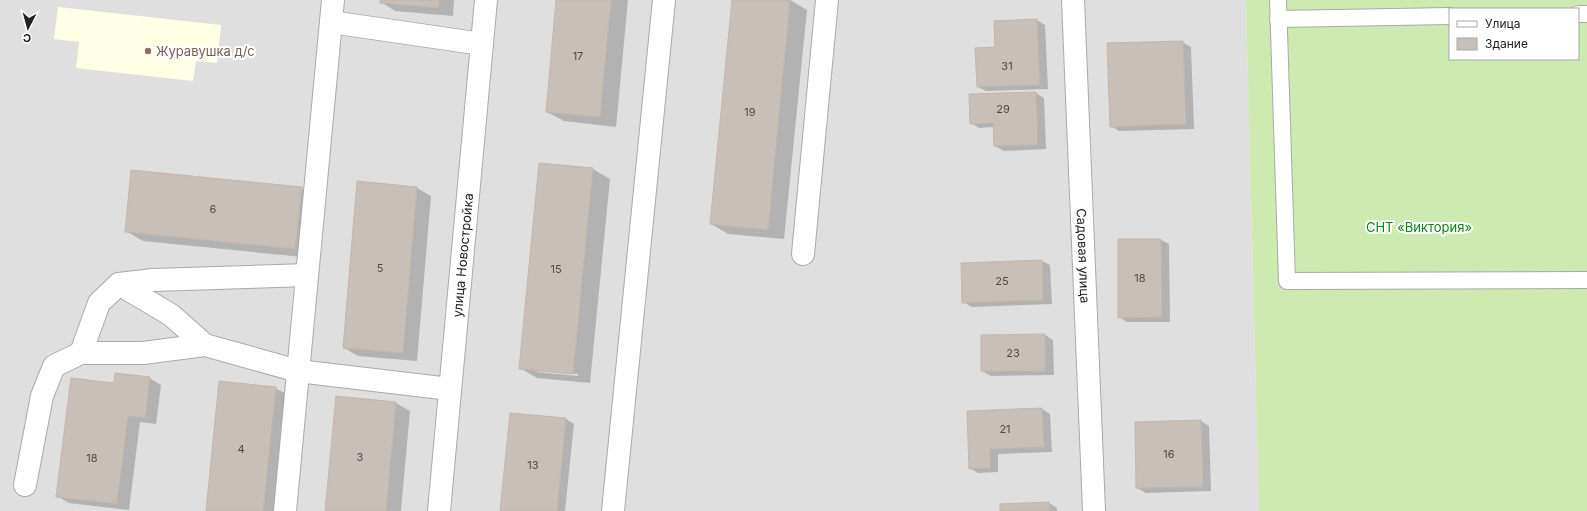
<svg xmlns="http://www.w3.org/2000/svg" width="1587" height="511" font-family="Inter,sans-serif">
	<rect width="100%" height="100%" fill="#f2efe9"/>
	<polygon fill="#e0dfdf" points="0,0 1246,0 1259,511 0,511"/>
	<polygon fill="#ffffe5" points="58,7 221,25 217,63 196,61 193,81 76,68 79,42 54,39"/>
	<path fill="#cdebb0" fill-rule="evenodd" d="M1246,0H1587V511H1259ZM1450,9H1578V59H1450Z"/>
	<g fill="#0003" fill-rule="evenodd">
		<polygon points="381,0 454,0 453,16 395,11 381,2"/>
		<polygon points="557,0 628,0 616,127 564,121 547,112"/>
		<polygon points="733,0 790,0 807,10 784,239 728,234 711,224"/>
		<polygon points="1037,20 1045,25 1048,89 986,91 978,87 996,48 995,22"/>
		<polygon points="1182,42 1191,47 1194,129 1119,131 1111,126"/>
		<polygon points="1036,93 1044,98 1046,149 1004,151 995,146 994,127 979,128 971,123"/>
		<path d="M593,169L610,179L590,383L537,378L520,368ZM537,370L578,374V376L537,372Z"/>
		<polygon points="358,183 417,188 431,196 417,361 358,356 344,348"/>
		<polygon points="301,188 318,198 312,258 143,241 126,231"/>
		<polygon points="1161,240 1169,244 1170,322 1127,322 1119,317"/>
		<polygon points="1042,261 1050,265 1052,304 972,307 963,302"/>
		<polygon points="1045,335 1053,340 1054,375 991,376 982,371"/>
		<polygon points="149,378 161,385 156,424 140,422 129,510 69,503 57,496 115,384"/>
		<polygon points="275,388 290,396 278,511 207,511"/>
		<polygon points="396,403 410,411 401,511 326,511"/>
		<polygon points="1042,409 1050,414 1052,452 998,454 998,472 978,473 970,468 968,412"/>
		<polygon points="566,419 574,424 565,511 501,511"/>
		<polygon points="1201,421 1209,426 1211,491 1146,493 1137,488"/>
		<polygon points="1049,503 1057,508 1057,511 1001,511"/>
	</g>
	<g fill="#c7bfb8" stroke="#c4b6ab">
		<polygon points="380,0 439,0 439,8 380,3"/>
		<polygon points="556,0 611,0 600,117 546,112"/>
		<polygon points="732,0 790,0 768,230 710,224"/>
		<polygon points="1037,19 1040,85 977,87 975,48 995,47 994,21"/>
		<polygon points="1183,41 1186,124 1110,127 1107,43"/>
		<polygon points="1036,92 1038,145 994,146 993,123 970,124 969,94"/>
		<polygon points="539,163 593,168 573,374 519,369"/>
		<polygon points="131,170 302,187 295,249 125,232"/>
		<polygon points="357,181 417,187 403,353 343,348"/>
		<polygon points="1118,239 1161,239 1162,317 1118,318"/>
		<polygon points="1042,260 1043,300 962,303 961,263"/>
		<polygon points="1045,334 1045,371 981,371 981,335"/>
		<polygon points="115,373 150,377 145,418 128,416 117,504 56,497 71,378 114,383"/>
		<polygon points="219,381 276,387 263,511 206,511"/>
		<polygon points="336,396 396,402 386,511 325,511"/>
		<polygon points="1042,408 1044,447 990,449 990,468 969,469 967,411"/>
		<polygon points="510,413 566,418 557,511 500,511"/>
		<polygon points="1201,420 1203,487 1136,488 1135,422"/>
		<polygon points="1049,502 1049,511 1000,511 1000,504"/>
	</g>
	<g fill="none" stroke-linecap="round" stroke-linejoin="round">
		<defs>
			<g id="service">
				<polyline points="1278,0 1287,281 1587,280"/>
				<polyline points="1578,14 1587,14"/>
				<polyline points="1278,19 1450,16"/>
			</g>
			<g id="minor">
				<path id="s1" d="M1073,0L1094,511"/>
				<polyline points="331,22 482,44"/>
				<polyline points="803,254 827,0"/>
				<polyline points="119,284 171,315 205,345"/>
				<polyline points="81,353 99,303 119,284 153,280 307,275"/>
				<polyline points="25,485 42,396 54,366 81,353 143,353 205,345 298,371 450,389"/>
				<polyline points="285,511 333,0"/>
				<path id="s2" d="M439,511L486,0"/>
				<polyline points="613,511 664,0"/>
			</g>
		</defs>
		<use href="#service" stroke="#a9a9a9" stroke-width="18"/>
		<use href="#minor" stroke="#a9a9a9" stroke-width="24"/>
		<use href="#service" stroke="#fff" stroke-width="16"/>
		<use href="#minor" stroke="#fff" stroke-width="22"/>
	</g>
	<circle fill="#8d6e63" stroke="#fff" stroke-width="1.5" cx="148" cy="51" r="4"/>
	<g text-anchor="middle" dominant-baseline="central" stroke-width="4" stroke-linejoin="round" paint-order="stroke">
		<g font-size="11" fill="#4b4948">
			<text x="578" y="56">17</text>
			<text x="1007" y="66">31</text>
			<text x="1003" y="109">29</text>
			<text x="750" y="112">19</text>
			<text x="213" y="209">6</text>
			<text x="380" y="268">5</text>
			<text x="556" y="269">15</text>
			<text x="1140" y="278">18</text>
			<text x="1002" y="281">25</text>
			<text x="1013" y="353">23</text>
			<text x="1005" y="429">21</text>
			<text x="241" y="449">4</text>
			<text x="1169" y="454">16</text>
			<text x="360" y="457">3</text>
			<text x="92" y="458">18</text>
			<text x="533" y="465">13</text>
		</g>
		<g font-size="13" fill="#785e54" stroke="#fff" text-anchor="start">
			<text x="156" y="51">Журавушка д/с</text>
		</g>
		<g font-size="13" fill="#0c8416" stroke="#fff">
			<text x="1419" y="227">СНТ «Виктория»</text>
		</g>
		<g font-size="13" fill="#222" stroke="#fff">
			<text stroke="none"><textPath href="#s2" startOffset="257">улица Новостройка</textPath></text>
			<text stroke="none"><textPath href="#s1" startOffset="256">Садовая улица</textPath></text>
		</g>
	</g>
	<rect x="1449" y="8" width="130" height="52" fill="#ffffff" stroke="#a7a7a7"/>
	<rect x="1457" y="21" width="20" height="6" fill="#ffffff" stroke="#a7a7a7"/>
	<text x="1485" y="28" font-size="12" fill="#222222">Улица</text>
	<rect x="1457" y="38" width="20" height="12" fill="#c7bfb8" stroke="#a7a7a7"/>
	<text x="1485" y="48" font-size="12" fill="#222222">Здание</text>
	<g transform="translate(28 28) rotate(186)" stroke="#ffffff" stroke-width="3" paint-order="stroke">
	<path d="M0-3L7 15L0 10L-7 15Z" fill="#222222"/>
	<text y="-6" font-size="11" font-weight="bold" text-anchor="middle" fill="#222222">С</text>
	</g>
</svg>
